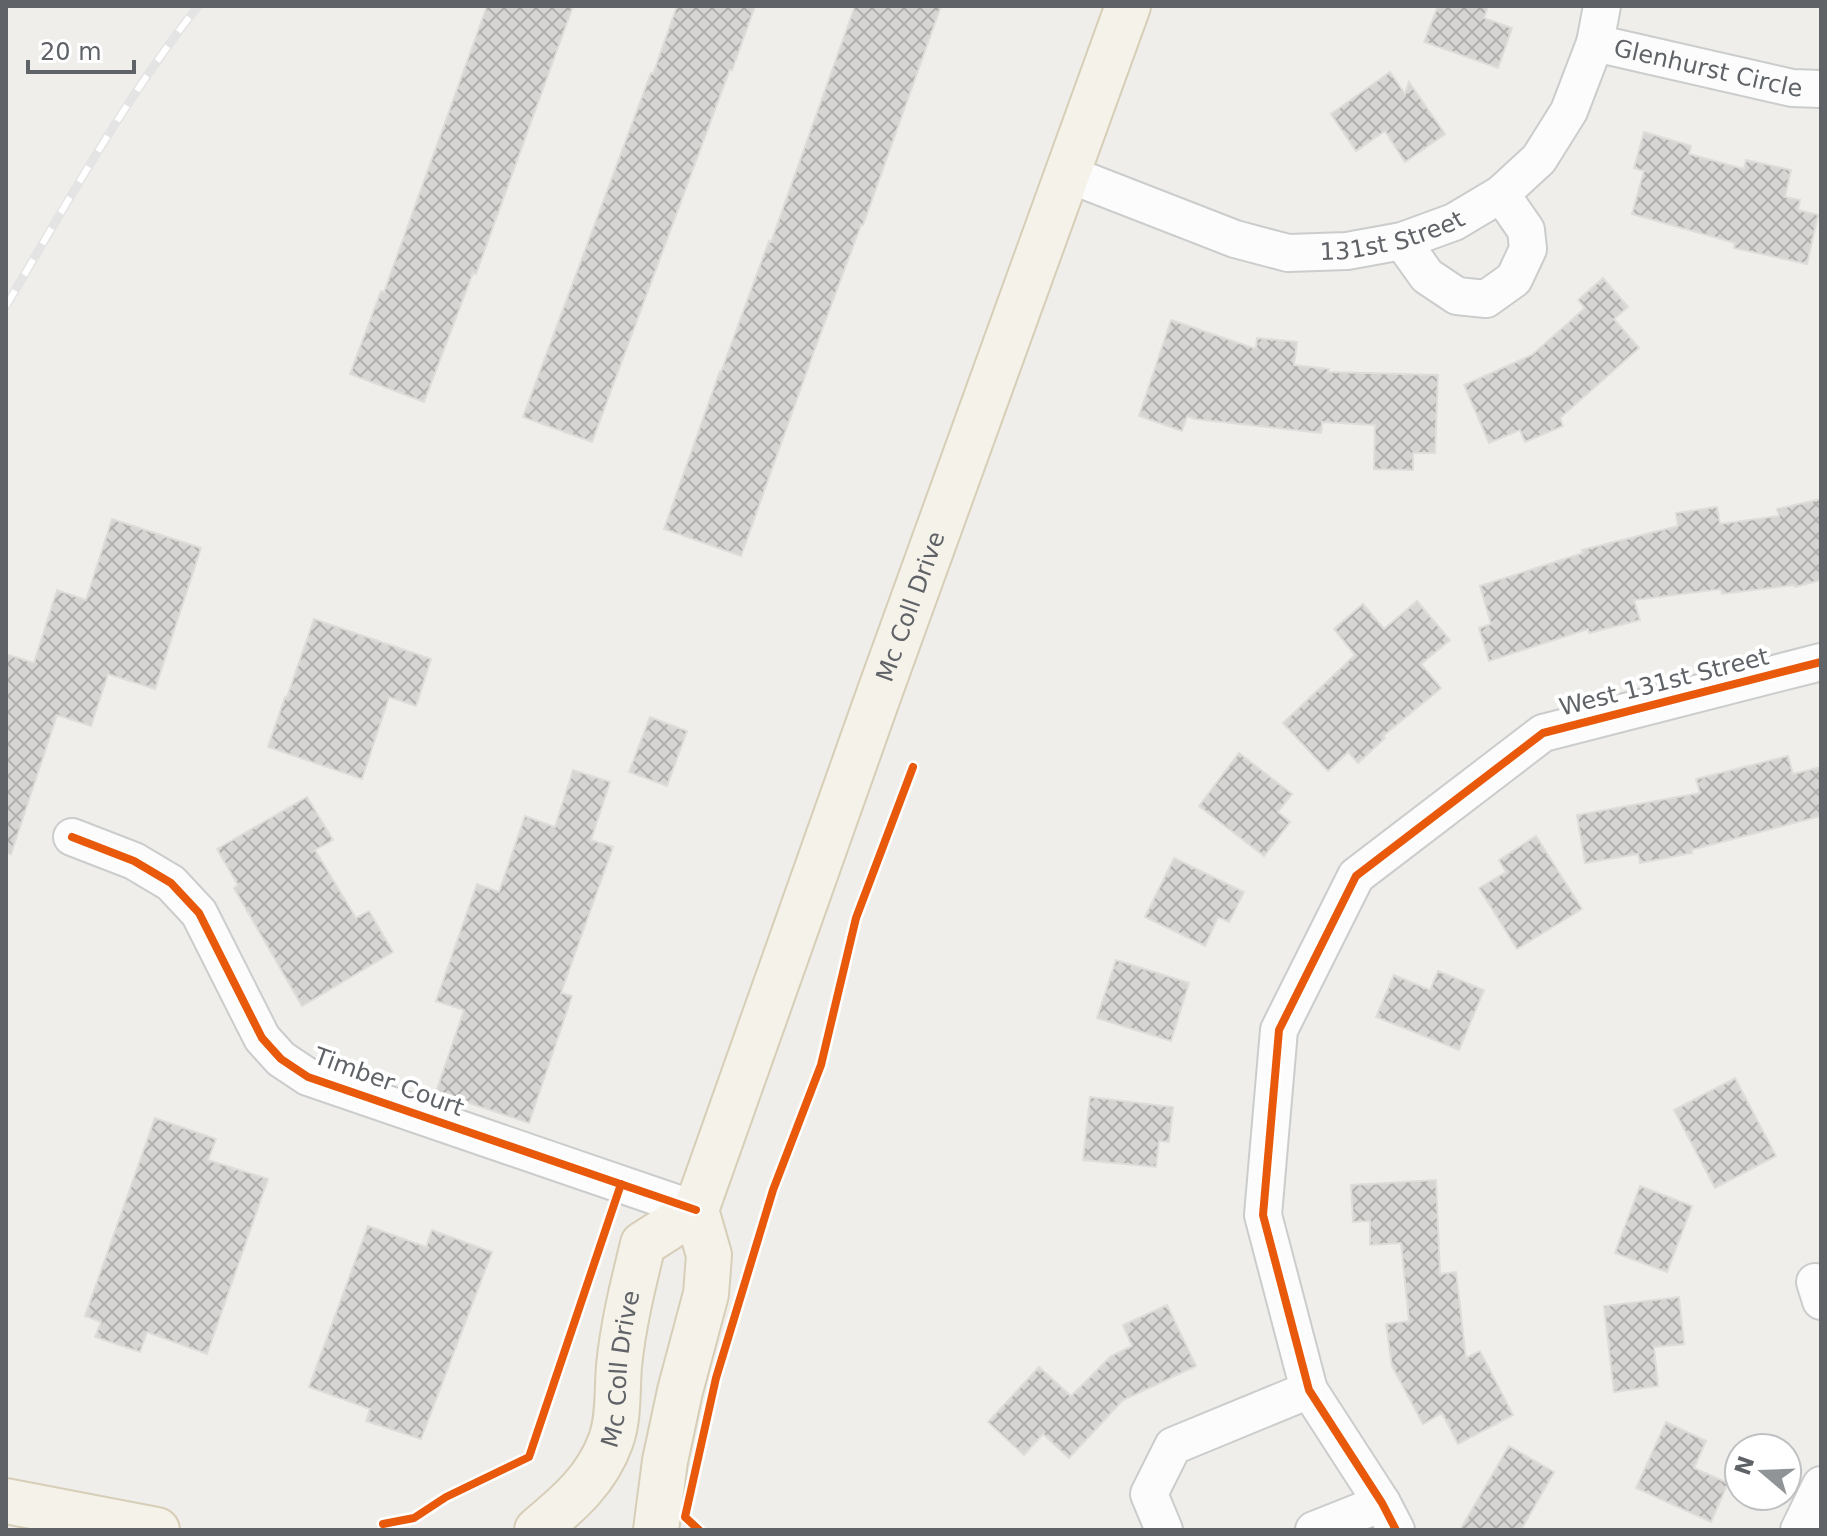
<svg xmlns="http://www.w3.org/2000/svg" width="1827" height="1536" font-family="'DejaVu Sans',sans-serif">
	<defs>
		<pattern id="building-cross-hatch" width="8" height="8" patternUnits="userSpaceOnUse" patternTransform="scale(2)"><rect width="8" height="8" fill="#d6d5d3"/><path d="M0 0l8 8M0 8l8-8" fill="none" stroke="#b1b0af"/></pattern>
	</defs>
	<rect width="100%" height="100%" fill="#efeeea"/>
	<g fill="url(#building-cross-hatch)" stroke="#deddd9" stroke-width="2">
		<polygon points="487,6 573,6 476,274 473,273 424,402 350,374 381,291 384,292"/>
		<polygon points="677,6 755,6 732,70 730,69 592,442 523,417 651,73 653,74"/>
		<polygon points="855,6 941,6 863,225 861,225 813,354 741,556 664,529 720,371 721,372 769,241 771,242"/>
		<polygon points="1438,6 1488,6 1484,18 1512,28 1498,68 1424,42"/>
		<polygon points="1390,72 1405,94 1409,82 1445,134 1405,162 1385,131 1356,151 1331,114"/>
		<polygon points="1644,132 1691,146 1689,154 1744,169 1746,160 1791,170 1785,197 1800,200 1798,210 1818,215 1807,264 1734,248 1735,243 1632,214 1644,171 1634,168"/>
		<polygon points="1603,278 1628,307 1614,319 1639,348 1560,418 1563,426 1525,442 1520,430 1489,443 1464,385 1532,355 1585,308 1578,300"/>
		<polygon points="1171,320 1256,349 1257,338 1297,342 1294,365 1329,369 1328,372 1438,375 1435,453 1413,453 1413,470 1374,469 1375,425 1322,422 1321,433 1195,419 1187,416 1182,431 1139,416"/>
		<polygon points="1821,499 1821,580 1795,587 1794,585 1722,594 1721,589 1634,600 1640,620 1589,633 1588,629 1489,661 1479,628 1491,624 1480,586 1583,553 1582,550 1678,526 1676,513 1717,507 1720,524 1779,516 1777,509"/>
		<polygon points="112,519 201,548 155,689 108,674 91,726 57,715 11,854 6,853 6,654 34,663 57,590 86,600"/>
		<polygon points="1417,601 1450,640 1421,664 1441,688 1383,736 1385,738 1358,763 1348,752 1328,771 1283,723 1355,655 1334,629 1363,604 1384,629"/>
		<polygon points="314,619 431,659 416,706 389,697 362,779 268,747 285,697 287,697"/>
		<polygon points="650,717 687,731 667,786 629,772"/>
		<polygon points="1239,753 1292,794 1278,812 1290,822 1264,856 1199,806"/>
		<polygon points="1788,756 1793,774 1821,767 1821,816 1691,850 1692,853 1640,863 1638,854 1585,863 1577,815 1700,793 1696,779"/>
		<polygon points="573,770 610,782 591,840 613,847 561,993 572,996 529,1123 436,1092 464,1010 436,1001 477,884 499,892 525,816 555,827"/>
		<polygon points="307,797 333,840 315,850 356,918 369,911 393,952 302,1006 234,888 238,885 217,849"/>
		<polygon points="1536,836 1582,909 1517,949 1479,888 1506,872 1499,860"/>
		<polygon points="1174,858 1244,892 1229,922 1218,917 1205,946 1145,917"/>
		<polygon points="1116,960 1189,983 1171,1041 1097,1018"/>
		<polygon points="1438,971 1484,990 1459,1050 1376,1017 1394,975 1430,990"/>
		<polygon points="1735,1078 1776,1156 1715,1188 1674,1110"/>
		<polygon points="1090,1097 1173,1107 1169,1142 1159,1141 1156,1167 1083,1160"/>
		<polygon points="155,1118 216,1139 208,1160 268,1179 207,1354 147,1332 140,1352 95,1337 101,1322 85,1316"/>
		<polygon points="1436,1180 1440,1274 1456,1272 1466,1358 1480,1351 1513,1415 1458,1444 1442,1413 1423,1424 1392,1366 1386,1324 1409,1321 1401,1243 1370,1245 1370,1221 1353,1222 1351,1185"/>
		<polygon points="1640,1186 1692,1206 1667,1272 1615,1253"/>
		<polygon points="368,1226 426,1247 432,1230 492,1252 421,1439 366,1421 370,1409 309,1387"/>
		<polygon points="1679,1297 1684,1344 1654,1347 1658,1386 1614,1392 1604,1306"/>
		<polygon points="1167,1305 1196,1366 1123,1400 1069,1458 1043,1434 1024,1455 988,1422 1039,1367 1071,1396 1111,1356 1132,1346 1123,1325"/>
		<polygon points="1666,1422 1706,1441 1694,1468 1728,1483 1711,1522 1636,1488"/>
		<polygon points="1509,1446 1554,1472 1521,1530 1460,1530"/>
	</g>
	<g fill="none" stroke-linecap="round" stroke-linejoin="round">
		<defs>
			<g id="minor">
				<path id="s1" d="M1595,43L1792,88L1821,89"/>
				<path id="s2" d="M1068,174L1235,239L1288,253L1347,251L1402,241L1454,222L1501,194L1539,159L1569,111L1595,43L1602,6"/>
				<polyline points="1402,241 1427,276 1457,296 1486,299 1514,279 1528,249 1526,230 1501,194"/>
				<polyline points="72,837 134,861 171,883 199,913 262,1038 281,1059 308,1077 696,1210"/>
				<polyline points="1815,1282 1821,1301"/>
				<polyline points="1164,1530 1149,1494 1173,1446 1309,1390"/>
				<polyline points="1314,1530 1382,1503"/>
				<polyline points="1396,1530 1382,1503 1309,1390 1263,1215 1279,1030 1356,876 1543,733 1821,662"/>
				<polyline points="1799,1530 1821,1485"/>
			</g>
			<g id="major">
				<polyline points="6,1501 157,1530"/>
				<path id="s3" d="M537,1530C568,1504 597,1480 611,1440C619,1418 617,1390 619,1366C623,1325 633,1285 643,1244L696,1210"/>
				<path id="s4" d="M656,1530L665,1461L680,1391L706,1294L709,1255L696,1210L879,694L1128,6"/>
			</g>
		</defs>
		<use href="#minor" stroke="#cbcccc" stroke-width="40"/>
		<use href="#major" stroke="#d7ceb8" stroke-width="48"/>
		<use href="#minor" stroke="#fdfcfc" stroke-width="36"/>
		<use href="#major" stroke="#f4f2e9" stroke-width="44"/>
		<defs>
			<path id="rail" d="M6,306C66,204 125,99 198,6"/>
		</defs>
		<use href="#rail" stroke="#e4e4e4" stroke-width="9"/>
		<use href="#rail" stroke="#fff" stroke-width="6" stroke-dasharray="18" stroke-linecap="butt"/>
		<defs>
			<g id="cycleway">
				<polyline points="72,837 134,861 171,883 199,913 262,1038 281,1059 308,1077 696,1210"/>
				<polyline points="383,1524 414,1518 446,1497 529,1457 621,1184"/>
				<polyline points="699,1530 685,1517 716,1378 773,1190 821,1065 856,918 913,767"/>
				<polyline points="1396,1530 1382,1503 1309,1390 1263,1215 1279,1030 1356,876 1543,733 1821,662"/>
			</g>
		</defs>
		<use href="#cycleway" stroke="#fff" stroke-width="13"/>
		<use href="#cycleway" stroke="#e8590c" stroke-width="8"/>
	</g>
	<g text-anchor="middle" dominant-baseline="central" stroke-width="8" stroke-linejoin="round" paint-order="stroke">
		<g font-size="24" fill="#5f6368" stroke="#fff">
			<text stroke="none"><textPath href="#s1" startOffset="116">Glenhurst Circle</textPath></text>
			<text stroke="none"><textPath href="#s2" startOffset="340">131st Street</textPath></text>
			<text stroke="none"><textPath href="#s4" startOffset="968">Mc Coll Drive</textPath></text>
			<text transform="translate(1664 682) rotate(-14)">West 131st Street</text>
			<text transform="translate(389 1082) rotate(20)">Timber Court</text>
			<text stroke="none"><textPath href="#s3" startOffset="190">Mc Coll Drive</textPath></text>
		</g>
	</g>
	<rect width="1827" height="1536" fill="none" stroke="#5f6368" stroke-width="16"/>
	<g transform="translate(1763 1472) rotate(289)"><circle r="38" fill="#ffffff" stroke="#bfc1c3" stroke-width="2"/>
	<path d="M0-6L14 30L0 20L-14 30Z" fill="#919496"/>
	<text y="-12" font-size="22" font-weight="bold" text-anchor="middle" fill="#5f6368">N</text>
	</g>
	<path d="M28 60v12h106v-12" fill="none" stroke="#5f6368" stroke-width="4"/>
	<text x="40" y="60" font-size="24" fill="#5f6368" stroke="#ffffff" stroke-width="6" paint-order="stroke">20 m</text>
</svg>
